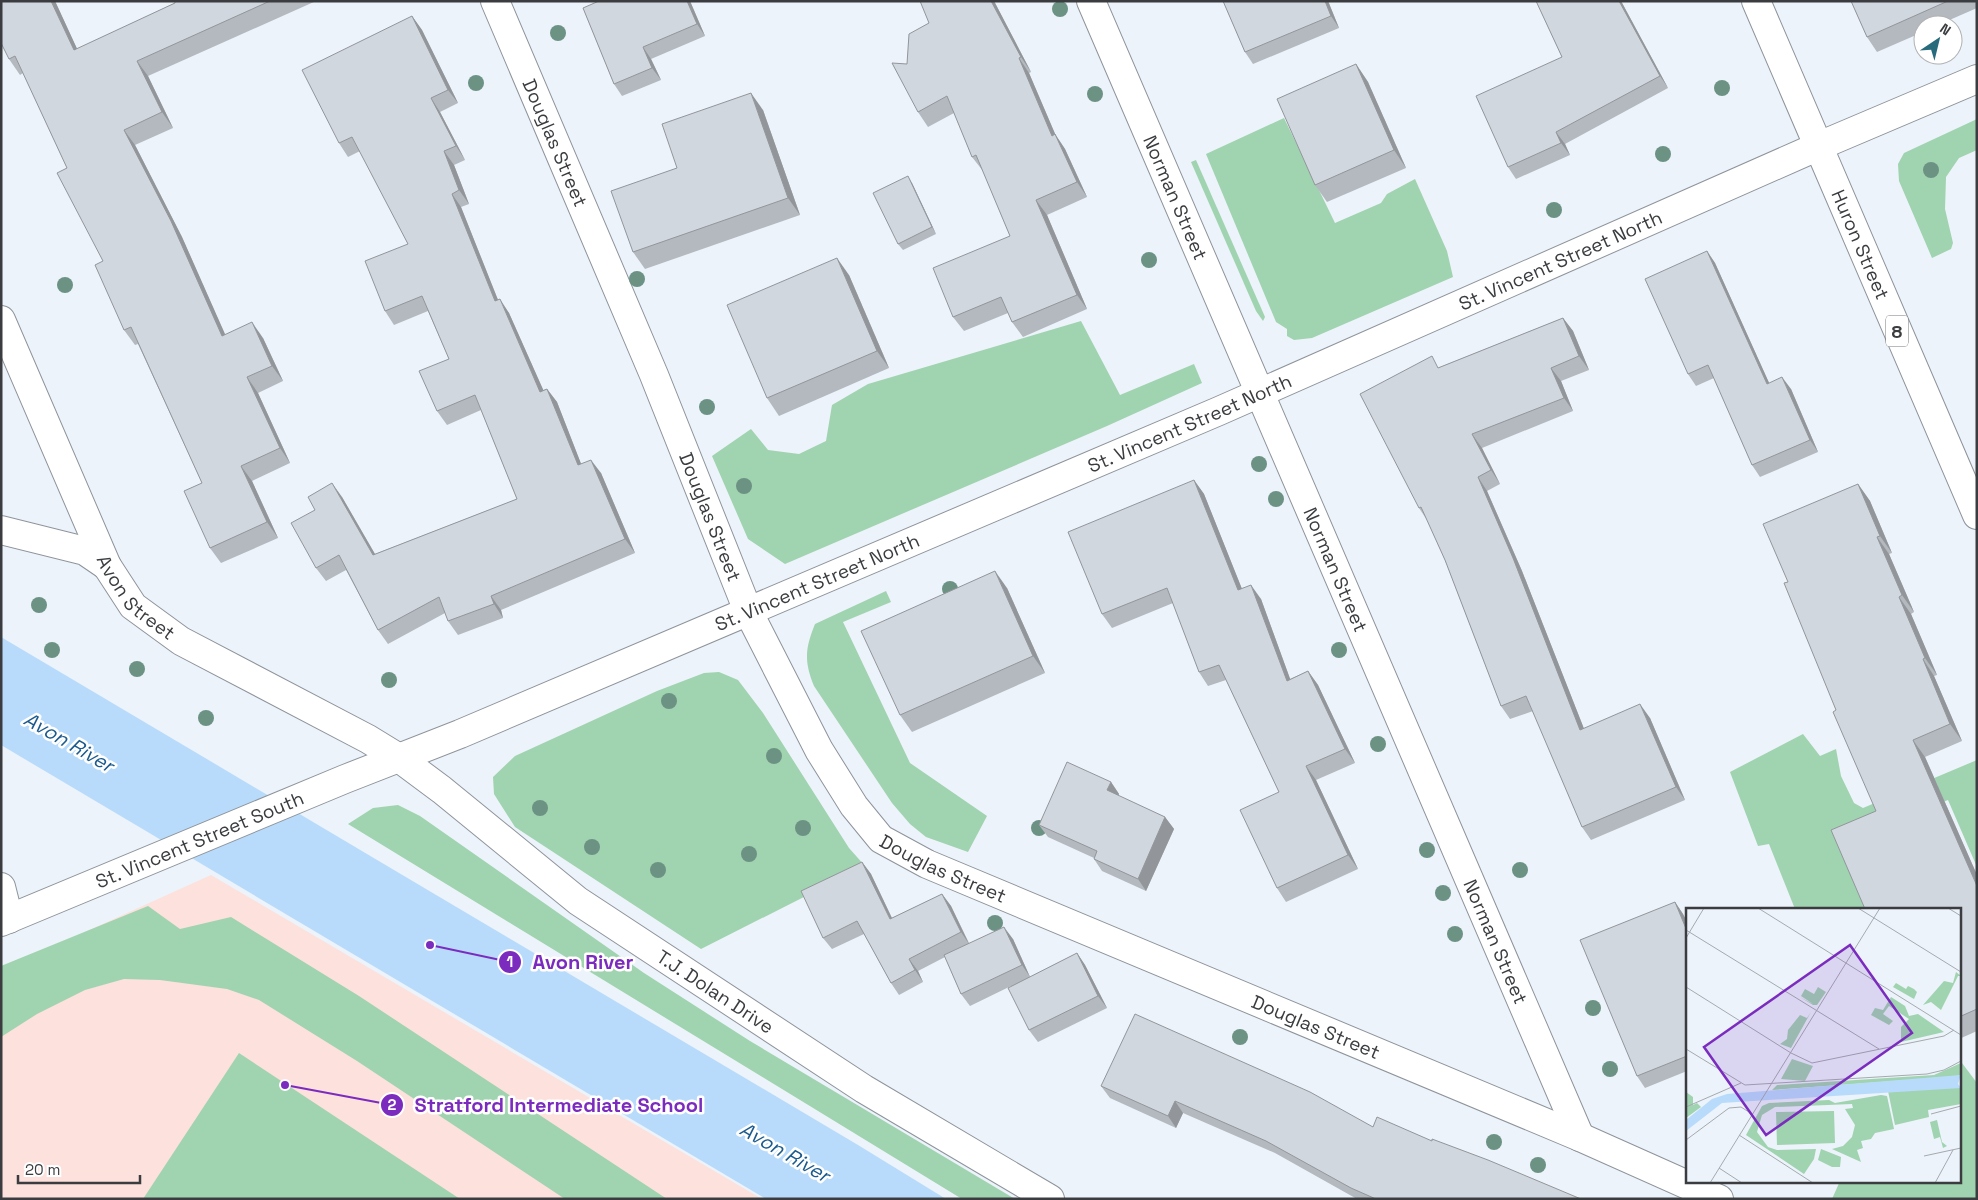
<svg xmlns="http://www.w3.org/2000/svg" width="1978" height="1200" font-family="'Space Grotesk',sans-serif">
	<rect width="100%" height="100%" fill="#ecf3fa"/>
	<polygon fill="#fce1dd" points="211,875 762,1199 1,1199 1,970"/>
	<g fill="#a0d3af">
		<polygon points="1284,118 1335,223 1381,203 1387,194 1415,179 1447,251 1453,277 1312,338 1294,340 1287,336 1287,329 1276,322 1206,154"/>
		<polygon points="1977,119 1977,150 1959,158 1946,177 1945,209 1953,243 1951,249 1932,258 1899,181 1898,164 1904,153"/>
		<polygon points="1196,160 1265,317 1263,321 1256,311 1191,162"/>
		<polygon points="1081,321 1120,395 1194,364 1202,383 1107,426 785,564 748,539 712,456 751,429 768,450 799,454 826,441 832,405 868,384"/>
		<path d="M886,591L891,602L843,622L910,763L987,816L968,852L926,837L910,824L892,803L814,686C804,661 805,649 815,624Z"/>
		<polygon points="719,672 738,680 763,713 849,848 865,866 701,949 515,827 494,794 493,777 515,756 657,691 704,673"/>
		<polygon points="1803,734 1820,756 1836,749 1841,776 1854,803 1863,808 1977,760 1977,867 1948,800 1839,842 1865,909 1795,909 1769,844 1758,846 1730,772"/>
		<polygon points="398,805 420,816 644,973 750,1041 1015,1199 962,1199 348,824 373,808"/>
		<polygon points="148,906 180,929 231,917 359,996 667,1199 565,1199 357,1061 259,1000 227,989 160,980 124,979 85,990 37,1014 1,1037 1,966"/>
		<polygon points="239,1053 460,1199 143,1199"/>
		<polygon points="1959,1059 1977,1083 1977,1199 1832,1199 1840,1181 1959,1181"/>
	</g>
	<polygon fill="#b8dbfc" points="1,637 858,1145 946,1199 766,1199 1,745"/>
	<g fill="none" stroke-linecap="round" stroke-linejoin="round">
		<defs>
			<g id="minor">
				<path id="s1" d="M495,1L654,375L748,611L819,750L854,806L881,839L927,864L1580,1137L1719,1199"/>
				<path id="s2" d="M1091,1L1580,1137"/>
				<polyline points="1819,146 1977,79"/>
				<path id="s3" d="M1,320L107,566L133,606L181,641L368,739L399,758L442,790L578,901L864,1089L1050,1199"/>
				<polyline points="1,530 85,551 107,566"/>
				<polyline points="1,887 9,919"/>
			</g>
			<g id="tertiary">
				<path id="s4" d="M1,922L345,779L460,734L1219,411L1819,146"/>
			</g>
			<g id="primary">
				<path id="s5" d="M1756,1L1977,515"/>
			</g>
		</defs>
		<use href="#minor" stroke="#8e949b" stroke-width="30"/>
		<use href="#tertiary" stroke="#8e949b" stroke-width="30"/>
		<use href="#primary" stroke="#8e949b" stroke-width="30"/>
		<use href="#minor" stroke="#fff" stroke-width="28"/>
		<use href="#tertiary" stroke="#fff" stroke-width="28"/>
		<use href="#primary" stroke="#fff" stroke-width="28"/>
	</g>
	<g fill="#6c9283">
		<circle cx="1060" cy="9" r="8"/>
		<circle cx="558" cy="33" r="8"/>
		<circle cx="476" cy="83" r="8"/>
		<circle cx="1722" cy="88" r="8"/>
		<circle cx="1095" cy="94" r="8"/>
		<circle cx="1663" cy="154" r="8"/>
		<circle cx="1931" cy="170" r="8"/>
		<circle cx="1554" cy="210" r="8"/>
		<circle cx="1149" cy="260" r="8"/>
		<circle cx="637" cy="279" r="8"/>
		<circle cx="65" cy="285" r="8"/>
		<circle cx="707" cy="407" r="8"/>
		<circle cx="1259" cy="464" r="8"/>
		<circle cx="744" cy="486" r="8"/>
		<circle cx="1276" cy="499" r="8"/>
		<circle cx="950" cy="589" r="8"/>
		<circle cx="39" cy="605" r="8"/>
		<circle cx="52" cy="650" r="8"/>
		<circle cx="1339" cy="650" r="8"/>
		<circle cx="137" cy="669" r="8"/>
		<circle cx="389" cy="680" r="8"/>
		<circle cx="669" cy="701" r="8"/>
		<circle cx="206" cy="718" r="8"/>
		<circle cx="1378" cy="744" r="8"/>
		<circle cx="774" cy="756" r="8"/>
		<circle cx="540" cy="808" r="8"/>
		<circle cx="803" cy="828" r="8"/>
		<circle cx="1039" cy="828" r="8"/>
		<circle cx="592" cy="847" r="8"/>
		<circle cx="1427" cy="850" r="8"/>
		<circle cx="749" cy="854" r="8"/>
		<circle cx="658" cy="870" r="8"/>
		<circle cx="1520" cy="870" r="8"/>
		<circle cx="1443" cy="893" r="8"/>
		<circle cx="995" cy="923" r="8"/>
		<circle cx="1455" cy="934" r="8"/>
		<circle cx="1593" cy="1008" r="8"/>
		<circle cx="1240" cy="1037" r="8"/>
		<circle cx="1610" cy="1069" r="8"/>
		<circle cx="1494" cy="1142" r="8"/>
		<circle cx="1538" cy="1165" r="8"/>
	</g>
	<g fill="#b4b9bf">
		<polygon points="1,1 55,1 77,49 175,3 175,1 316,1 148,76 173,128 135,145 182,237 225,335 263,338 283,381 258,393 290,463 252,481 278,538 221,563 210,548 202,483 138,344 135,345 124,330 103,261 67,168 23,73 20,75 9,59"/>
		<polygon points="690,1 705,36 651,59 661,80 622,96 614,84 583,8"/>
		<polygon points="994,1 1031,72 1029,73 1055,134 1065,149 1087,197 1047,215 1087,309 1023,337 1012,322 1008,313 964,331 953,317 1010,236 983,171 972,157 954,113 928,127 918,112 907,64 929,23"/>
		<polygon points="1223,1 1328,1 1339,28 1253,64 1245,52"/>
		<polygon points="1536,1 1621,1 1668,88 1565,144 1570,155 1516,179 1508,167 1562,57"/>
		<polygon points="1851,1 1977,1 1977,8 1938,25 1923,25 1923,32 1877,52 1867,37"/>
		<polygon points="412,16 422,30 458,103 440,112 465,160 454,165 469,204 461,207 498,300 509,313 543,390 547,389 557,402 581,464 601,473 635,553 501,610 503,618 458,635 448,621 445,613 388,644 378,630 346,570 326,581 316,568 342,497 375,554 517,499 481,410 447,425 437,411 449,359 428,311 394,325 385,311 408,244 360,151 348,157 339,143"/>
		<polygon points="1356,64 1368,82 1406,168 1327,202 1315,185"/>
		<polygon points="763,110 800,215 645,269 633,252 677,168"/>
		<polygon points="912,183 936,234 903,250 898,244"/>
		<polygon points="1707,251 1715,263 1769,383 1791,389 1818,452 1760,477 1752,465 1714,378 1696,386 1688,374"/>
		<polygon points="849,275 889,368 779,416 767,398"/>
		<polygon points="1563,318 1573,331 1589,370 1561,381 1573,411 1482,448 1500,484 1487,491 1522,571 1584,729 1650,718 1685,800 1591,840 1582,827 1533,711 1510,719 1501,706 1445,560 1427,520 1419,508 1440,367"/>
		<polygon points="1194,480 1204,494 1242,589 1261,599 1290,679 1308,671 1318,685 1355,763 1316,780 1358,869 1286,902 1277,888 1279,792 1226,680 1208,686 1199,672 1173,603 1112,628 1102,614"/>
		<polygon points="1858,484 1870,501 1892,553 1889,554 1914,612 1911,614 1937,675 1934,676 1962,741 1925,757 1977,875 1977,1031 1959,1039 1959,909 1876,811 1836,710 1788,582"/>
		<polygon points="1007,588 1045,673 912,732 900,715"/>
		<polygon points="1111,782 1119,794 1118,796 1165,817 1174,829 1146,891 1102,871 1094,859 1094,858 1048,837 1039,825"/>
		<polygon points="862,862 871,874 892,918 942,894 951,906 969,943 1013,939 1030,977 1077,953 1085,965 1107,1008 1038,1042 1029,1030 1011,986 970,1006 961,994 945,957 918,971 923,982 899,995 891,983 864,934 832,949 823,938"/>
		<polygon points="1675,902 1683,914 1687,922 1687,1071 1645,1088 1637,1076"/>
		<polygon points="1101,1086 1373,1127 1432,1141 1581,1199 1357,1199 1275,1153 1183,1113 1176,1128 1110,1098"/>
	</g>
	<g fill="#92969b">
		<polygon points="51,1 55,1 85,66 74,50"/>
		<polygon points="687,1 690,1 705,36 697,24"/>
		<polygon points="991,1 994,1 1031,72 1021,57"/>
		<polygon points="1325,1 1328,1 1339,28 1331,16"/>
		<polygon points="1619,1 1621,1 1668,88 1660,76"/>
		<polygon points="412,16 422,30 458,103 448,90"/>
		<polygon points="643,47 651,59 661,80 652,68"/>
		<polygon points="1019,58 1029,73 1062,150 1052,136"/>
		<polygon points="137,61 148,76 173,128 162,112"/>
		<polygon points="1356,64 1368,82 1406,168 1394,150"/>
		<polygon points="751,93 763,110 800,215 788,198"/>
		<polygon points="431,98 440,112 465,160 456,146"/>
		<polygon points="124,130 135,145 182,237 233,352 222,336"/>
		<polygon points="1556,132 1565,144 1570,155 1561,143"/>
		<polygon points="1055,134 1065,149 1087,197 1077,182"/>
		<polygon points="444,151 454,165 469,204 459,190"/>
		<polygon points="908,176 912,183 936,234 932,227"/>
		<polygon points="452,194 461,207 504,315 495,301"/>
		<polygon points="1036,200 1047,215 1087,309 1077,295"/>
		<polygon points="1707,251 1715,263 1775,396 1767,384"/>
		<polygon points="837,258 849,275 889,368 877,351"/>
		<polygon points="500,299 509,313 550,405 540,392"/>
		<polygon points="1563,318 1573,331 1589,370 1579,356"/>
		<polygon points="252,322 263,338 283,381 272,366"/>
		<polygon points="1551,368 1561,381 1573,411 1564,398"/>
		<polygon points="247,377 258,393 290,463 280,448"/>
		<polygon points="1782,377 1791,389 1818,452 1810,440"/>
		<polygon points="547,389 557,402 587,479 578,465"/>
		<polygon points="1472,434 1482,448 1500,484 1491,470"/>
		<polygon points="591,460 601,473 635,553 625,539"/>
		<polygon points="241,466 252,481 278,538 267,522"/>
		<polygon points="1478,477 1487,491 1522,571 1590,744 1580,730"/>
		<polygon points="1194,480 1204,494 1248,604 1238,590"/>
		<polygon points="332,483 342,497 383,568 373,555"/>
		<polygon points="1858,484 1870,501 1892,553 1880,536"/>
		<polygon points="1877,537 1889,554 1914,612 1902,595"/>
		<polygon points="995,571 1007,588 1045,673 1033,656"/>
		<polygon points="1251,585 1261,599 1296,695 1287,681"/>
		<polygon points="491,596 501,610 503,618 494,604"/>
		<polygon points="1899,597 1911,614 1937,675 1925,658"/>
		<polygon points="1923,659 1934,676 1962,741 1950,724"/>
		<polygon points="1308,671 1318,685 1355,763 1345,749"/>
		<polygon points="1640,704 1650,718 1685,800 1676,787"/>
		<polygon points="1913,740 1925,757 1977,875 1977,886"/>
		<polygon points="1306,766 1316,780 1358,869 1348,855"/>
		<polygon points="1111,782 1119,794 1115,802 1107,790"/>
		<polygon points="1165,817 1174,829 1146,891 1138,879"/>
		<polygon points="862,862 871,874 898,931 890,919"/>
		<polygon points="942,894 951,906 969,944 961,932"/>
		<polygon points="1675,902 1683,914 1687,922 1687,931"/>
		<polygon points="1004,927 1013,939 1030,977 1022,965"/>
		<polygon points="1077,953 1085,965 1107,1008 1098,996"/>
		<polygon points="909,959 918,971 923,982 915,970"/>
		<polygon points="1175,1101 1183,1113 1176,1128 1168,1116"/>
	</g>
	<g fill="#d1d7de" stroke="#92969b">
		<polygon points="1,1 51,1 74,50 175,3 175,1 270,1 137,61 162,112 124,130 171,221 222,336 252,322 272,366 247,377 280,448 241,466 267,522 210,548 184,491 202,483 131,327 124,330 95,265 103,261 57,173 67,168 15,56 9,59 1,43"/>
		<polygon points="599,1 687,1 697,24 643,47 652,68 614,84 583,8"/>
		<polygon points="920,1 991,1 1021,57 1019,58 1052,136 1055,134 1077,182 1036,200 1077,295 1012,322 1001,297 953,317 933,268 1010,236 976,155 972,157 947,96 918,112 892,63 907,64 909,34 929,23"/>
		<polygon points="1223,1 1325,1 1331,16 1245,52"/>
		<polygon points="1536,1 1619,1 1660,76 1556,132 1561,143 1508,167 1476,96 1562,57"/>
		<polygon points="1851,1 1948,1 1867,37"/>
		<polygon points="412,16 448,90 431,98 456,146 444,151 459,190 452,194 495,301 500,299 540,392 547,389 578,465 591,460 625,539 491,596 494,604 448,621 439,597 378,630 339,555 316,568 291,523 315,510 308,497 332,483 373,555 517,499 475,395 437,411 419,371 449,359 422,296 385,311 365,261 408,244 352,137 339,143 302,70"/>
		<polygon points="1356,64 1394,150 1315,185 1277,99"/>
		<polygon points="751,93 788,198 633,252 611,191 677,168 662,124"/>
		<polygon points="908,176 932,227 898,244 873,193"/>
		<polygon points="1707,251 1767,384 1782,377 1810,440 1752,465 1708,365 1688,374 1645,279"/>
		<polygon points="837,258 877,351 767,398 727,305"/>
		<polygon points="1563,318 1579,356 1551,368 1564,398 1472,434 1491,470 1478,477 1513,558 1580,730 1640,704 1676,787 1582,827 1526,696 1501,706 1445,560 1421,507 1419,508 1360,394 1432,356 1438,368"/>
		<polygon points="1194,480 1238,590 1251,585 1287,681 1308,671 1345,749 1306,766 1348,855 1277,888 1240,810 1279,792 1219,665 1199,672 1167,588 1102,614 1068,532"/>
		<polygon points="1858,484 1880,536 1877,537 1902,595 1899,597 1925,658 1923,659 1950,724 1913,740 1977,886 1977,1009 1959,1017 1959,909 1865,909 1831,830 1876,811 1833,712 1836,710 1784,583 1788,582 1763,524"/>
		<polygon points="995,571 1033,656 900,715 861,631"/>
		<polygon points="1067,762 1111,782 1107,790 1165,817 1138,879 1094,859 1097,851 1039,825"/>
		<polygon points="862,862 890,919 942,894 961,932 909,959 915,970 891,983 857,921 823,938 801,891"/>
		<polygon points="1675,902 1687,931 1687,1056 1637,1076 1580,940"/>
		<polygon points="1004,927 1022,965 961,994 944,955"/>
		<polygon points="1077,953 1098,996 1029,1030 1008,988"/>
		<polygon points="1135,1014 1310,1092 1373,1127 1377,1117 1432,1141 1432,1139 1488,1160 1581,1199 1376,1199 1351,1188 1266,1141 1175,1101 1168,1116 1101,1086"/>
	</g>
	<g text-anchor="middle" dominant-baseline="central" stroke-width="5" stroke-linejoin="round" paint-order="stroke">
		<rect fill="#fff" stroke="#757679" stroke-width="1" x="1886" y="315.5" width="22" height="31" rx="4"/>
		<g font-size="18" font-weight="bold" fill="#3a3c3f">
			<text x="1897" y="331">8</text>
		</g>
		<g font-size="19" fill="#3a3c3f" stroke="#fff">
			<text stroke="none"><textPath href="#s1" startOffset="154">Douglas Street</textPath></text>
			<text stroke="none"><textPath href="#s2" startOffset="214">Norman Street</textPath></text>
			<text stroke="none"><textPath href="#s5" startOffset="265">Huron Street</textPath></text>
			<text stroke="none"><textPath href="#s4" startOffset="1694">St. Vincent Street North</textPath></text>
			<text stroke="none"><textPath href="#s4" startOffset="1289">St. Vincent Street North</textPath></text>
			<text stroke="none"><textPath href="#s1" startOffset="559">Douglas Street</textPath></text>
			<text stroke="none"><textPath href="#s2" startOffset="619">Norman Street</textPath></text>
			<text stroke="none"><textPath href="#s4" startOffset="884">St. Vincent Street North</textPath></text>
			<text stroke="none"><textPath href="#s3" startOffset="311">Avon Street</textPath></text>
			<text stroke="none"><textPath href="#s4" startOffset="215">St. Vincent Street South</textPath></text>
			<text stroke="none"><textPath href="#s1" startOffset="994">Douglas Street</textPath></text>
			<text stroke="none"><textPath href="#s2" startOffset="1024">Norman Street</textPath></text>
			<text stroke="none"><textPath href="#s3" startOffset="1016">T.J. Dolan Drive</textPath></text>
			<text stroke="none"><textPath href="#s1" startOffset="1399">Douglas Street</textPath></text>
		</g>
		<g font-size="20" font-style="italic" fill="#1c5b8d" stroke="#fff">
			<text transform="translate(69 742) rotate(30)">Avon River</text>
			<text transform="translate(785 1152) rotate(30)">Avon River</text>
		</g>
	</g>
	<g transform="translate(1686 908)">
		<rect width="275" height="275" fill="#ecf3fa"/>
		<path d="M270,64L275,68H272L255,102L245,94L237,97L258,73L267,75ZM210,75L220,81L222,78L228,81L231,84L228,91L207,79ZM132,79L140,84L131,97H127L114,89L127,96L115,88L119,81L128,86ZM205,89L219,98L223,108L232,106L258,124L215,134V119L223,111L203,98L197,106L207,113L203,117L185,107L189,100L197,102ZM125,104L105,140L94,136L101,131L102,122L114,107L121,110ZM106,151L127,158L119,173L95,171ZM275,155V167L265,169L86,182L91,177L248,167ZM268,178L275,180V196L242,202L243,209L209,217L202,183ZM0,184L7,189V197L11,195L15,199L0,210ZM195,187L201,188L208,221L189,225L185,231L175,233L177,240L171,242L175,254L146,241L157,238L166,229L169,217L159,201L167,200L166,196L89,199L76,207L71,224L82,239L91,242L130,241L128,251L118,266L60,227L76,198L83,195L143,192L149,195ZM148,203L149,235L91,237L90,204ZM251,212L256,234L261,238L257,240L254,229L248,231L244,214ZM135,241L155,249L154,259H146L132,252Z" fill="#a0d3af"/>
		<path d="M275,167L272,176L275,180L36,195L0,223V212L26,191L41,186Z" fill="#b8dbfc"/>
		<path fill="none" stroke="#a5aaaf" stroke-width="1" d="M72,0L275,127M172,0L275,64M262,0L275,8M0,22L193,141M0,30L18,0M0,79L105,145L126,155L258,128L268,122M0,141L59,177L241,166L258,162L275,153M0,199L55,175M245,206L275,198M53,227L127,275M0,232L43,200L55,199L66,206M238,248L275,240M33,260L56,275M24,275L194,0M249,275L267,242"/>
		<path fill="#7b2cbf" fill-opacity="0.15" stroke="#7b2cbf" stroke-width="2.5" d="M164,37L226,125L80,227L18,139Z"/>
		<rect width="275" height="275" fill="none" stroke="#3a3c3f" stroke-width="2.5"/>
	</g>
	<path fill="none" stroke="#7b2cbf" stroke-width="2" d="M430 945L510 962M285 1085L392 1105"/>
	<g fill="#7b2cbf" stroke="#fff" stroke-width="2">
		<circle cx="430" cy="945" r="5"/>
		<circle cx="285" cy="1085" r="5"/>
		<circle cx="510" cy="962" r="12"/>
		<circle cx="392" cy="1105" r="12"/>
	</g>
	<g font-size="15" text-anchor="middle" font-weight="bold" fill="#fff">
		<text x="510" y="967">1</text>
		<text x="392" y="1110">2</text>
	</g>
	<g font-size="20" text-anchor="middle" font-weight="bold" fill="#7b2cbf" stroke="#fff" stroke-width="5" stroke-linejoin="round" paint-order="stroke">
		<text x="583" y="969">Avon River</text>
		<text x="559" y="1112">Stratford Intermediate School</text>
	</g>
	<rect width="1978" height="1200" fill="none" stroke="#3a3c3f" stroke-width="5"/>
	<g transform="translate(1938 40) rotate(35)"><circle r="24" fill="#ffffff" stroke="#b0b1b2"/>
	<path d="M0-4L9 19L0 12L-9 19Z" fill="#286b7d"/>
	<text y="-8" font-size="14" font-weight="bold" text-anchor="middle" fill="#3a3c3f">N</text>
	</g>
	<path d="M18 1175v8h122v-8" fill="none" stroke="#3a3c3f" stroke-width="2.5"/>
	<text x="25" y="1175" font-size="15" fill="#3a3c3f" stroke="#ffffff" stroke-width="4" paint-order="stroke">20 m</text>
</svg>
